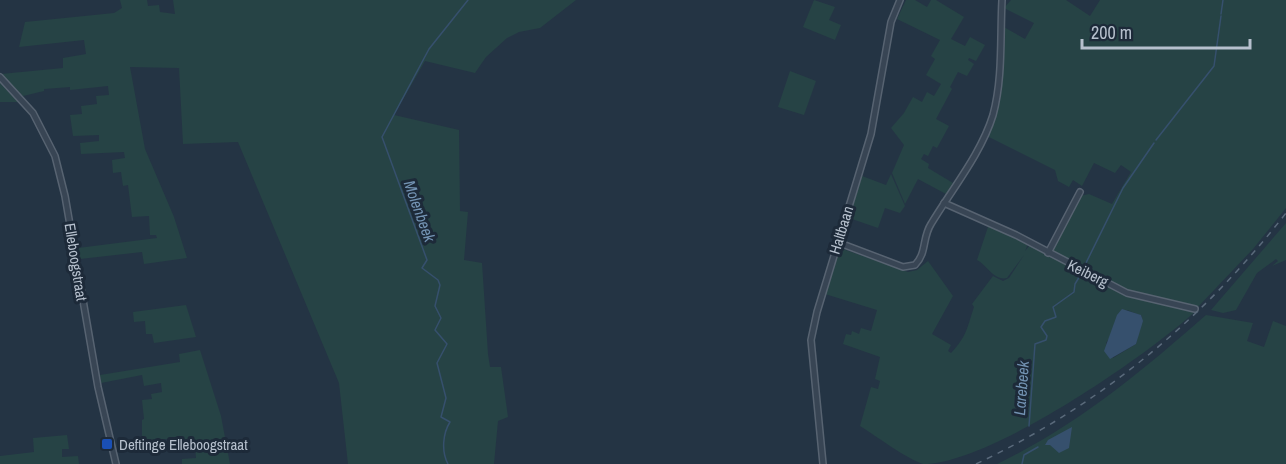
<svg xmlns="http://www.w3.org/2000/svg" width="1286" height="464" font-family="'Archivo Narrow',sans-serif">
	<rect width="100%" height="100%" fill="#243444"/>
	<g fill="#264345" fill-rule="evenodd">
		<polygon points="120,0 147,0 148,6 159,5 160,12 175,14 173,0 576,0 540,28 519,32 507,38 486,57 475,73 425,61 394,115 459,130 460,211 468,212 464,260 482,263 488,354 490,367 501,367 508,417 498,421 494,464 348,464 339,383 238,142 183,144 179,68 130,67 145,149 174,217 187,258 144,264 142,252 80,259 78,248 157,238 156,235 150,235 149,216 132,217 128,185 123,186 121,172 113,173 112,160 125,158 124,152 81,154 80,143 99,141 99,135 73,136 70,115 82,114 81,106 97,104 96,96 109,95 108,86 70,90 70,87 44,89 44,91 23,96 1,74 63,68 63,58 86,54 84,40 19,47 25,22 114,13 122,8"/>
		<polygon points="814,0 835,7 829,20 841,25 835,40 803,27"/>
		<polygon points="906,0 915,0 927,7 931,0 936,0 964,17 951,39 965,46 970,37 985,45 976,61 969,58 968,60 974,64 967,76 958,72 950,87 952,89 936,119 949,126 937,148 933,146 928,156 924,154 921,159 929,164 928,168 953,183 946,194 918,179 905,204 892,173 904,145 891,128 904,113 913,97 922,102 927,92 934,96 941,84 926,75 935,59 931,56 940,40 897,19"/>
		<path d="M1011,0H1066L1090,16L1100,0H1286V208L1253,249L1197,308L1135,294L1051,251L1080,196L1089,194L1112,204L1131,172L1121,165L1115,173L1094,163L1082,186L1073,180L1069,187L1058,181L1055,170L987,136C1003,100 1002,64 1002,26L1025,39L1034,23L1004,8Z"/>
		<polygon points="790,71 816,81 804,115 778,107"/>
		<polygon points="0,82 1,84 18,102 0,102"/>
		<polygon points="891,174 905,206 900,213 885,208 878,228 849,218 862,176 886,185"/>
		<polygon points="1286,223 1286,260 1272,266 1278,261 1276,259 1257,273 1236,310 1223,313 1211,310"/>
		<path d="M989,224L1028,244L1025,251L1030,245L1122,292L1196,311C1146,356 991,464 923,464C907,459 876,436 860,426L871,387L878,389L880,381L875,379L880,357L843,344L846,334L851,335L852,331L859,334L861,328L871,331L877,310L825,294L840,248L908,272L917,270L928,261L953,296L932,334L951,345L948,351L951,353C967,336 967,328 974,307L972,304L993,276L1003,281L1009,278L1024,255L1007,278C994,281 988,266 977,260ZM1127,310L1142,316L1136,344L1113,358L1106,343Z"/>
		<polygon points="186,305 196,337 154,343 152,334 146,334 145,321 134,322 133,312"/>
		<path d="M1206,315L1253,323L1247,341L1264,347L1273,321L1286,326V464H997C1076,426 1141,372 1206,315Z"/>
		<polygon points="200,350 221,416 230,464 182,464 182,459 196,458 195,446 168,447 168,439 142,440 142,420 144,419 142,400 152,399 151,394 162,392 161,383 144,386 142,375 101,383 100,375 180,362 179,354"/>
		<polygon points="67,435 69,449 62,449 62,457 78,456 79,464 0,464 0,456 34,452 33,438"/>
	</g>
	<g fill="#36506d">
		<polygon points="1122,309 1141,315 1143,321 1136,344 1110,359 1104,351 1117,315"/>
		<polygon points="1072,427 1069,448 1059,453 1050,445 1045,445 1048,440"/>
	</g>
	<g fill="none" stroke-linecap="round" stroke-linejoin="round">
		<g stroke="#36506d" stroke-width="1.5">
			<polyline points="1221,14 1223,0"/>
			<polyline points="1156,140 1214,66 1221,16"/>
			<polyline points="1083,269 1123,188 1154,143"/>
			<polyline points="1029,426 1035,344 1046,340 1047,336 1041,327 1045,321 1056,317 1053,307 1074,292 1075,284 1081,274"/>
			<path d="M448,464C441,451 443,433 450,422L441,417L446,398L437,363L447,344L435,330L441,318L435,306L440,285L438,280L422,268L427,260L382,137L429,49L468,0"/>
			<polyline points="1022,464 1024,455 1038,447"/>
		</g>
		<defs>
			<g id="minor">
				<polyline points="0,77 33,113 55,156 65,196 98,387 116,464"/>
				<polyline points="944,203 1016,235 1127,293 1195,309"/>
				<path d="M837,242L903,267L915,265C927,253 922,238 931,224C952,189 981,154 993,115C1003,78 1000,38 1002,0"/>
				<polyline points="1048,253 1080,192"/>
				<polyline points="823,464 811,340 817,312 871,134 891,22 900,0"/>
			</g>
		</defs>
		<use href="#minor" stroke="#576371" stroke-width="8"/>
		<use href="#minor" stroke="#384554" stroke-width="5"/>
		<path stroke="#5a6a7b" stroke-width="1.5" stroke-dasharray="6 6" stroke-linecap="butt" d="M976,464C1099,406 1203,320 1286,213"/>
	</g>
	<rect fill="#1a4fb4" stroke="#1d2a39" stroke-width="2" x="101" y="438" width="12" height="12" rx="3"/>
	<g text-anchor="middle" dominant-baseline="central" stroke-width="6" stroke-linejoin="round" paint-order="stroke">
		<g font-size="15" fill="#b6c0cd" stroke="#1d2a39">
			<text transform="translate(841 230) rotate(-73)">Haltbaan</text>
			<text transform="translate(76 262) rotate(81)">Elleboogstraat</text>
			<text transform="translate(1088 273) rotate(26)">Keiberg</text>
		</g>
		<g font-size="15" fill="#b6c0cd" stroke="#1d2a39" text-anchor="start">
			<text x="119" y="444">Deftinge Elleboogstraat</text>
		</g>
		<g font-size="16" font-style="italic" fill="#7393b3" stroke="#1d2a39">
			<text transform="translate(420 211) rotate(70)">Molenbeek</text>
			<text transform="translate(1021 388) rotate(-86)">Larebeek</text>
		</g>
	</g>
	<path d="M1082 39v9h168v-9" fill="none" stroke="#b6c0cd" stroke-width="3"/>
	<text x="1091" y="39" font-size="18" fill="#b6c0cd" stroke="#1d2a39" stroke-width="4.5" paint-order="stroke">200 m</text>
</svg>
